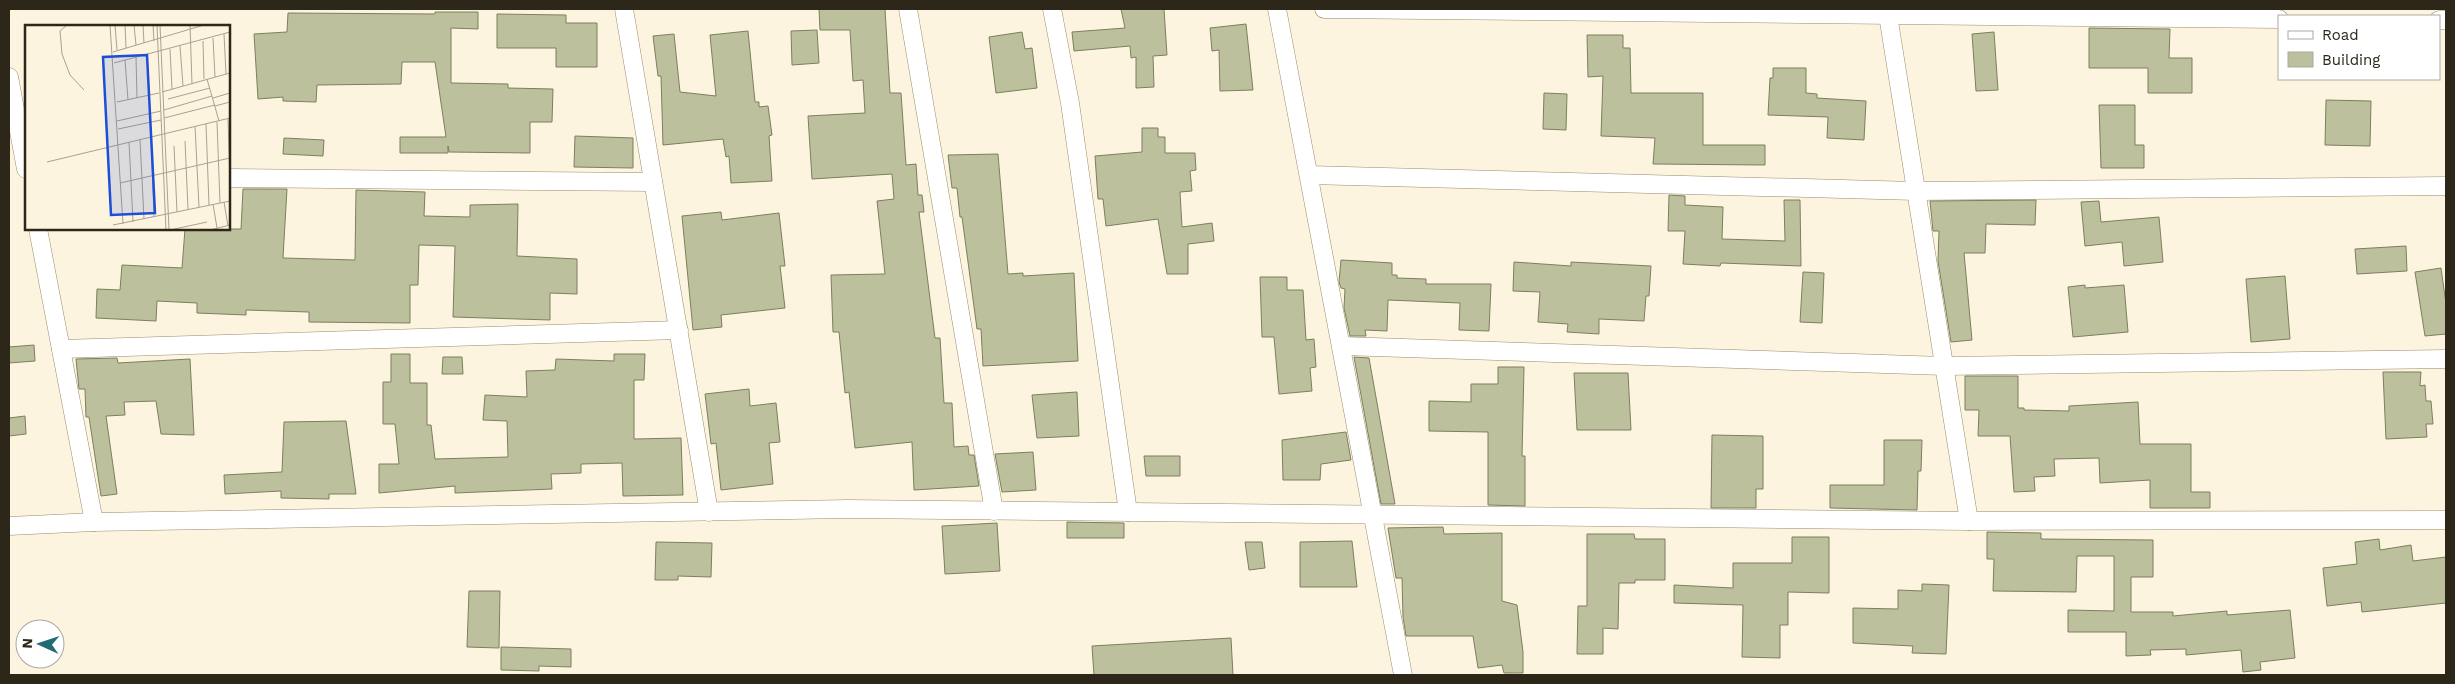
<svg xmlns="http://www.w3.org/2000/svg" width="2455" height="684" font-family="'Work Sans',sans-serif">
	<rect width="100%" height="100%" fill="#fdf4df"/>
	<g fill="#bcc09c" stroke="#7c7f5e">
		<polygon points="819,9 885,9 890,93 901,93 906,165 916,164 918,195 922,195 924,212 919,212 935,338 940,338 944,403 952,403 954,447 968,446 969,455 974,455 979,486 914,490 912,442 855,448 849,392 845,393 839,332 833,332 831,275 885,274 877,201 894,199 892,174 812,179 808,116 865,113 863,80 853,81 850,30 820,30"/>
		<polygon points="1121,9 1164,9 1167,55 1153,56 1154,87 1136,88 1136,57 1131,58 1130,46 1074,51 1072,32 1125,28"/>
		<polygon points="435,12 478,12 478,29 451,28 451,83 508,84 508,88 553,89 552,122 530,122 530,153 449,152 448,146 448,153 400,153 400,137 446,137 435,62 402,62 401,84 317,85 316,102 283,101 283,97 258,99 254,34 287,32 288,13 435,14"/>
		<polygon points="497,14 566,15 566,23 597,23 597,67 556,67 556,48 497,48"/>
		<polygon points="1246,24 1253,90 1220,91 1219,50 1212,51 1210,28"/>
		<polygon points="2089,28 2170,29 2169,58 2192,58 2192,93 2148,93 2148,68 2089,68"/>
		<polygon points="817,30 819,63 792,65 791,31"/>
		<polygon points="748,31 755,102 759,102 759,107 768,106 772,135 769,136 772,181 731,183 729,156 726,157 723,139 663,145 661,76 658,76 653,36 674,34 680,92 716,96 710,35"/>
		<polygon points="1022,32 1025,49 1032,48 1037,88 996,93 989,37"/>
		<polygon points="1994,32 1998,90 1976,91 1972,34"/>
		<polygon points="1587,35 1623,35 1623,48 1630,48 1631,93 1703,93 1703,145 1765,145 1765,165 1653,164 1655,138 1601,136 1603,76 1588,77"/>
		<polygon points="1773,68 1806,68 1806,93 1817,94 1817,98 1866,101 1864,140 1827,138 1828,117 1768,115 1770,78 1773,78"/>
		<polygon points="1544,93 1567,94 1566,130 1543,129"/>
		<polygon points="2326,100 2371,101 2370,146 2325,145"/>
		<polygon points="2099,105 2135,105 2135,145 2144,145 2144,168 2101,168"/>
		<polygon points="1142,128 1158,128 1158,137 1165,137 1165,153 1195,153 1196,170 1190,171 1192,191 1180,192 1182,227 1212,223 1214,241 1188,244 1188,274 1167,274 1158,219 1106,226 1103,199 1098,199 1095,156 1142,152"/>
		<polygon points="575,136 633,138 633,168 574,167"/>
		<polygon points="284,138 324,140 323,156 283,154"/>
		<polygon points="998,154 1008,274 1023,273 1023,276 1074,273 1078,361 983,366 981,329 977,329 962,217 960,217 957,188 952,188 948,155"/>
		<polygon points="243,189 287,189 283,258 355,260 356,190 425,192 424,216 470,217 470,205 518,204 517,256 577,259 577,294 550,293 550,320 453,317 455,246 419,245 418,285 410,285 410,323 309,322 309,312 246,310 246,315 197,313 197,303 157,301 156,321 96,318 97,289 120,290 122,265 182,268 185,229 241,229"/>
		<polygon points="1669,195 1685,196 1685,205 1723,207 1722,239 1785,241 1784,200 1800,200 1801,266 1721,263 1720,266 1683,264 1685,231 1668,231"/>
		<polygon points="2036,200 2035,225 1986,224 1985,253 1964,253 1972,340 1951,342 1938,261 1939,231 1933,231 1930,201"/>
		<polygon points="2099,201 2101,222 2159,217 2163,262 2124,266 2122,242 2085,246 2081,202"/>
		<polygon points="721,212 722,220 779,213 785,266 780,266 785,308 721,315 722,327 693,330 682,216"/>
		<polygon points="2406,246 2407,271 2357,274 2355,249"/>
		<polygon points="1341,260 1392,263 1392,275 1397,275 1397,278 1426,279 1426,284 1491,284 1489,331 1459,330 1460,303 1388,300 1387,331 1365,330 1366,336 1350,336 1344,308 1345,289 1341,288 1339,282"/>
		<polygon points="1514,262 1571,266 1571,262 1651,266 1649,296 1646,296 1644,321 1599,319 1599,334 1567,332 1568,324 1538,322 1540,292 1513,291"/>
		<polygon points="2441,268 2446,304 2446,334 2425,336 2415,272"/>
		<polygon points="1803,272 1824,273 1822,323 1800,322"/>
		<polygon points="2285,276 2290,339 2251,342 2246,279"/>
		<polygon points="1260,277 1287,277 1287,290 1303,290 1306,340 1314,339 1316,367 1310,368 1312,391 1279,394 1274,337 1262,337"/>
		<polygon points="2085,285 2085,288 2124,285 2128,332 2073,337 2068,287"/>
		<polygon points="34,345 35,361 9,363 9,347"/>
		<polygon points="391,354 410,354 410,383 427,383 427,425 431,425 435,459 508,457 507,421 483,420 485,395 527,397 526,371 555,370 556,359 614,361 614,354 645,354 644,380 634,380 634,439 681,438 683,495 623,496 622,463 581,464 581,473 551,474 552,489 455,493 455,486 379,493 379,464 399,464 395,424 383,424 383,382 391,382"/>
		<polygon points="443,357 462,357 463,374 442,374"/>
		<polygon points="1354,357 1369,358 1395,504 1381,504"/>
		<polygon points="117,358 118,363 190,359 194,435 161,434 156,401 124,402 125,415 106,416 117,494 101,496 89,417 86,417 85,389 79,389 76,359"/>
		<polygon points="1498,367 1524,367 1522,456 1525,456 1525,506 1488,505 1488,432 1429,431 1429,401 1471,402 1471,384 1498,384"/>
		<polygon points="2383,372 2421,372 2420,386 2425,385 2426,401 2431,401 2433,424 2426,424 2427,437 2386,439"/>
		<polygon points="1574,373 1628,373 1631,430 1577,430"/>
		<polygon points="1965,376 2018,376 2018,408 2024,408 2024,410 2069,411 2069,406 2138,402 2140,444 2191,444 2191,492 2210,492 2210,508 2150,508 2150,480 2100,483 2099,458 2054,459 2055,476 2034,477 2035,491 2014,492 2010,436 1978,436 1979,410 1965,410"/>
		<polygon points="749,389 750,406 776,403 780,442 769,443 773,484 721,490 716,443 711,444 705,394"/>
		<polygon points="1077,392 1079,436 1037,438 1032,395"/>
		<polygon points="25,416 26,434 9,436 9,418"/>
		<polygon points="346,421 356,494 329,494 329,499 281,498 281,491 225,494 224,475 282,472 284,422"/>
		<polygon points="1346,432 1351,460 1321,464 1320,480 1283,480 1282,440"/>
		<polygon points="1712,435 1763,436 1763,489 1756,489 1756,508 1711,508"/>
		<polygon points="1884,440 1922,440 1921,471 1918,471 1917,510 1830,508 1830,485 1884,485"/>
		<polygon points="1033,452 1036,490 1002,492 995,454"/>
		<polygon points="1144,456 1180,456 1180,476 1146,476"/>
		<polygon points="1067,522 1124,523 1124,538 1067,538"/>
		<polygon points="997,523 1000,571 945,574 942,526"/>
		<polygon points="1443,527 1444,534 1502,533 1502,601 1517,605 1523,652 1523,673 1504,673 1502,665 1478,668 1473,636 1406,636 1403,617 1402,578 1396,578 1388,528"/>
		<polygon points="1987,532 2041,533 2041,539 2153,540 2153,577 2131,577 2131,612 2173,612 2173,616 2227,611 2227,615 2290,610 2295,658 2260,662 2261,670 2243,672 2241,650 2186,655 2186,649 2150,650 2151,655 2126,656 2126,632 2068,632 2068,610 2114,611 2114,556 2077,556 2076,592 1993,591 1994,559 1987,559"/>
		<polygon points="1587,534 1634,534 1635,539 1665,539 1665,580 1635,580 1635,583 1619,583 1618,629 1603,628 1603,654 1577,654 1578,606 1587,606"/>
		<polygon points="1792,537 1829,537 1829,593 1788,592 1788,625 1780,625 1780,658 1742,657 1743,605 1674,603 1674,585 1733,588 1733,563 1792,563"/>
		<polygon points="2379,539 2380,550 2411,545 2413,561 2446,557 2446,603 2362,612 2361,602 2327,606 2323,568 2357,564 2355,542"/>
		<polygon points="1352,541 1357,587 1300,587 1300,542"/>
		<polygon points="656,542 712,543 711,577 678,576 678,580 655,580"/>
		<polygon points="1245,542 1262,542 1265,568 1249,570"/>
		<polygon points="1922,584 1949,585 1946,654 1912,653 1913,646 1853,643 1853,608 1898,609 1898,590 1922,591"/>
		<polygon points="469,591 500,591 499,648 467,647"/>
		<polygon points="1231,638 1233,675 1094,675 1092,646"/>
		<polygon points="501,647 571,649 571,667 539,666 539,671 501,670"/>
	</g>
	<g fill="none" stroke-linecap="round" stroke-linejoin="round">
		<defs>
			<g id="street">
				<polyline points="624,9 709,512"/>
				<polyline points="908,9 994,511"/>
				<polyline points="1052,9 1070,103 1128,512"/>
				<polyline points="1277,9 1403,675"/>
				<polyline points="1324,9 2279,19"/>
				<polyline points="1887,9 1969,521"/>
				<polyline points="2439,20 2446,20"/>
				<polyline points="9,77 26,169"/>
				<polyline points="1309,175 1916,191 2446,186"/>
				<polyline points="229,178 653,182"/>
				<polyline points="38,229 94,522"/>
				<polyline points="1342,346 1944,366 2446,359"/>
				<polyline points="61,349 679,330"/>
				<polyline points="9,526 94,522 848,509 1969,521 2446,520"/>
			</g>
		</defs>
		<use href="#street" stroke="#998c6c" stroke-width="19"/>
		<use href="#street" stroke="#fff" stroke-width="18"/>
	</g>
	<g transform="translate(25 25)">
		<rect width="205" height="205" fill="#fdf4df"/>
		<path fill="none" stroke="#a9a290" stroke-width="1" d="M42,0L35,6L37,29L45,50L59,65M85,0L98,199M90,0L92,25M100,0L101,23M109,0L111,20M118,0L119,18M128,0L129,16M132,0L141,205M135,0L144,205M165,0L167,59M199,9L201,49M188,13L190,52M178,16L179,54M155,21L158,61M145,24L147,64M88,27L179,0M122,30L124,65M111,32L112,73M100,35L103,75M89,38L205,7M182,54L194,96M137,67L205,48M188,73L205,68M143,74L185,63M92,77L134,68M190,81L205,77M139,85L187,71M139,93L190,80M203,94L205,155M92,96L136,86M192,97L195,178M181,99L184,180M170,101L174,182M93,104L136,95M126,112L129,192M115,115L119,194M160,116L163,184M104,117L108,197M149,121L152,187M22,137L205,93M95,158L205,133M199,177L203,201M188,179L192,203M88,200L205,176M145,205L182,197M185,205L205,200"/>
		<path fill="#1d4ed8" fill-opacity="0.15" stroke="#1d4ed8" stroke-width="2.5" d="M122,30L130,188L86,190L78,32Z"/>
		<rect width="205" height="205" fill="none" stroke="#2c2719" stroke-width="2.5"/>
	</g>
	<rect width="2455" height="684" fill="none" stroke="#2c2719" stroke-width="20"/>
	<rect x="2278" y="15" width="162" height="65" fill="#ffffff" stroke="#aba9a3"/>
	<rect x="2288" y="31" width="25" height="8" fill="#ffffff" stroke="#aba9a3"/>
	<text x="2322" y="40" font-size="15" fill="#2c2719">Road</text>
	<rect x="2288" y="52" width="25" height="15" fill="#bcc09c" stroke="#aba9a3"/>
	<text x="2322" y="65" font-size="15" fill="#2c2719">Building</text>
	<g transform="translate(40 644) rotate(273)"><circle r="24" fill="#ffffff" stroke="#aba9a3"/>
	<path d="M0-4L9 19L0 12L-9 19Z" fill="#226c75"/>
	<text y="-8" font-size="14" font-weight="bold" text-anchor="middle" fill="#2c2719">N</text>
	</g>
</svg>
